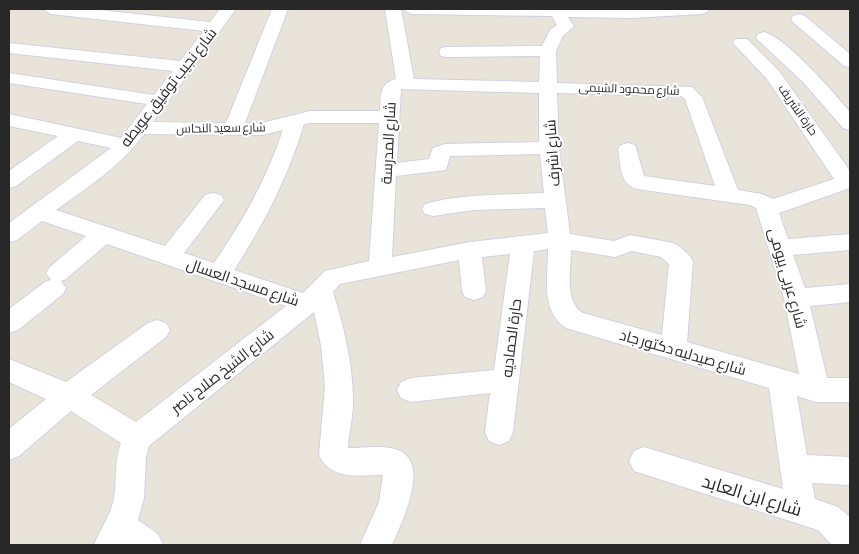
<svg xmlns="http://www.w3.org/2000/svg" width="859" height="554" font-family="'Asap Condensed',Cairo,sans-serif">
	<rect width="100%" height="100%" fill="#e9e4da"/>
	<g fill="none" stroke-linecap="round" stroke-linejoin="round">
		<defs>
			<g id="minor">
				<path d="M43,9H91L210,22L220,9H236L153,122L226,123L272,9H288L245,123H262L310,111H380C381,96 379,83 396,79L385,9H401L414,79L539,82L540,56L447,57L441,56L439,52L441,48L447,47L542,46L550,30L557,25L552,16L411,14L403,9H710L707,12L702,14L632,18L568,17L574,26L563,36L556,51L557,83L692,87L702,97L738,190L762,194L773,199L834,179L767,79L733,43L735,39H747L779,71L850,171V188L779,213L788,239L850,234V250L793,255L805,288L850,284V302L810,306L827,378H850V402H816L797,396L807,455L850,457V485L812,483L815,499L838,507L850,517V545H832L818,530L634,471L629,461L634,451L644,447L783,489L769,388L566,328C540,311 548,277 548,249L534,251L513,432L509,441L499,445L489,441L485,432L490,393L411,402L401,398L397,390L401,382L411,378L494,370L510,254L482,257L486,291L483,297L474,300L465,297L462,291L459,260L340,284L333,292C344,328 353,364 353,402C353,417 349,432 348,448C363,448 381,445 395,449C433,460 402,521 392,545H360L379,502L383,475C359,475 331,481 319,455L325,387L321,345L314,312L149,446L146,456L144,498L138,520L158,534L163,545H94C100,529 111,515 114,498C117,479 114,461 121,443L71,411L19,456L9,460V429L46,399L9,382V359L66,382L148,323L157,320L166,323L170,330L166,337L91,395L136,422L286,306L107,244L66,279L61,281L66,288L63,294L18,330L9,333V309L45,282L51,280L46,273L50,267L86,236L42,221L17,240L9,242V223L111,148L78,141L16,186L9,188V171L58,136L9,126V114L121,138L147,104L9,83V73L154,95L173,71L9,53V43L180,61L204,31L51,14ZM401,89L539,93V142L445,144L433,148L429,159L397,163ZM557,93L681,96L685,99L715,186L644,176L635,145L628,143L621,145L618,149C621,165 619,184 637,189L750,205L756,208L784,298L799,374L687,342L693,261L689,255L676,244L668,242L630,235L614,241L570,234L559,148ZM310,123H379L369,261L325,271L303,293L234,270C264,224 288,177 304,124ZM283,130C267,178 243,221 214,263L184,253L224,200L221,195L213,193L205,195L165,246L56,210C88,187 121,166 144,134L262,135ZM540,154L544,193C505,195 463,193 425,204L422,209L425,214L433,216L474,210L545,208L548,233L470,242L392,257L396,176L446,170L450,156ZM571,250L615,257L632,251L661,257L669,264L662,335L583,313C564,302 571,270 571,250Z"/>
				<polygon points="799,14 805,16 850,54 850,67 844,66 793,22 791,19 793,16"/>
				<path d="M764,32C787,38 834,93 850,112V130L843,128L803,82L758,40L756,37L758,34Z"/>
			</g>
		</defs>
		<use href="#minor" stroke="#d0d1e0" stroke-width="2"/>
		<use href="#minor" fill="#fff" fill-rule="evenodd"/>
	</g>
	<g text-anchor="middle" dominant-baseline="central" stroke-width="4" stroke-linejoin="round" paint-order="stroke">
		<g font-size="12" fill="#282828" stroke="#fff">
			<text transform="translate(629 89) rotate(2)">شارع محمود الشيمى</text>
			<text transform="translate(798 110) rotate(55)">حارة الشريف</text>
			<text transform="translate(221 128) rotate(-1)">شارع سعيد النحاس</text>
		</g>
		<g font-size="15" fill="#282828" stroke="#fff">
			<text transform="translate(168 87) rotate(-52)">شارع نجيب توفيق عويطه</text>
			<text transform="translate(388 143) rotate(-87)">شارع المدرسة</text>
			<text transform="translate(552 153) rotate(-94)">شارع اشرف</text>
			<text transform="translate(788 278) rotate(74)">شارع عربى بيومى</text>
			<text transform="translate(243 282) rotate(19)">شارع مسجد العسال</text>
			<text transform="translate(511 338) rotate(-83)">حارة الحماديه</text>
			<text transform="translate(683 352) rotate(16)">شارع صيدليه دكتور جاد</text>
			<text transform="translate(222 371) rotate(-38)">شارع الشيخ صلاح ناصر</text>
		</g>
		<g font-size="18" fill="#282828" stroke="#fff">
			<text transform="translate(752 495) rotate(17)">شارع ابن العابد</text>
		</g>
	</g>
	<rect width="859" height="554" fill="none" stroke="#282828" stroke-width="20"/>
</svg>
